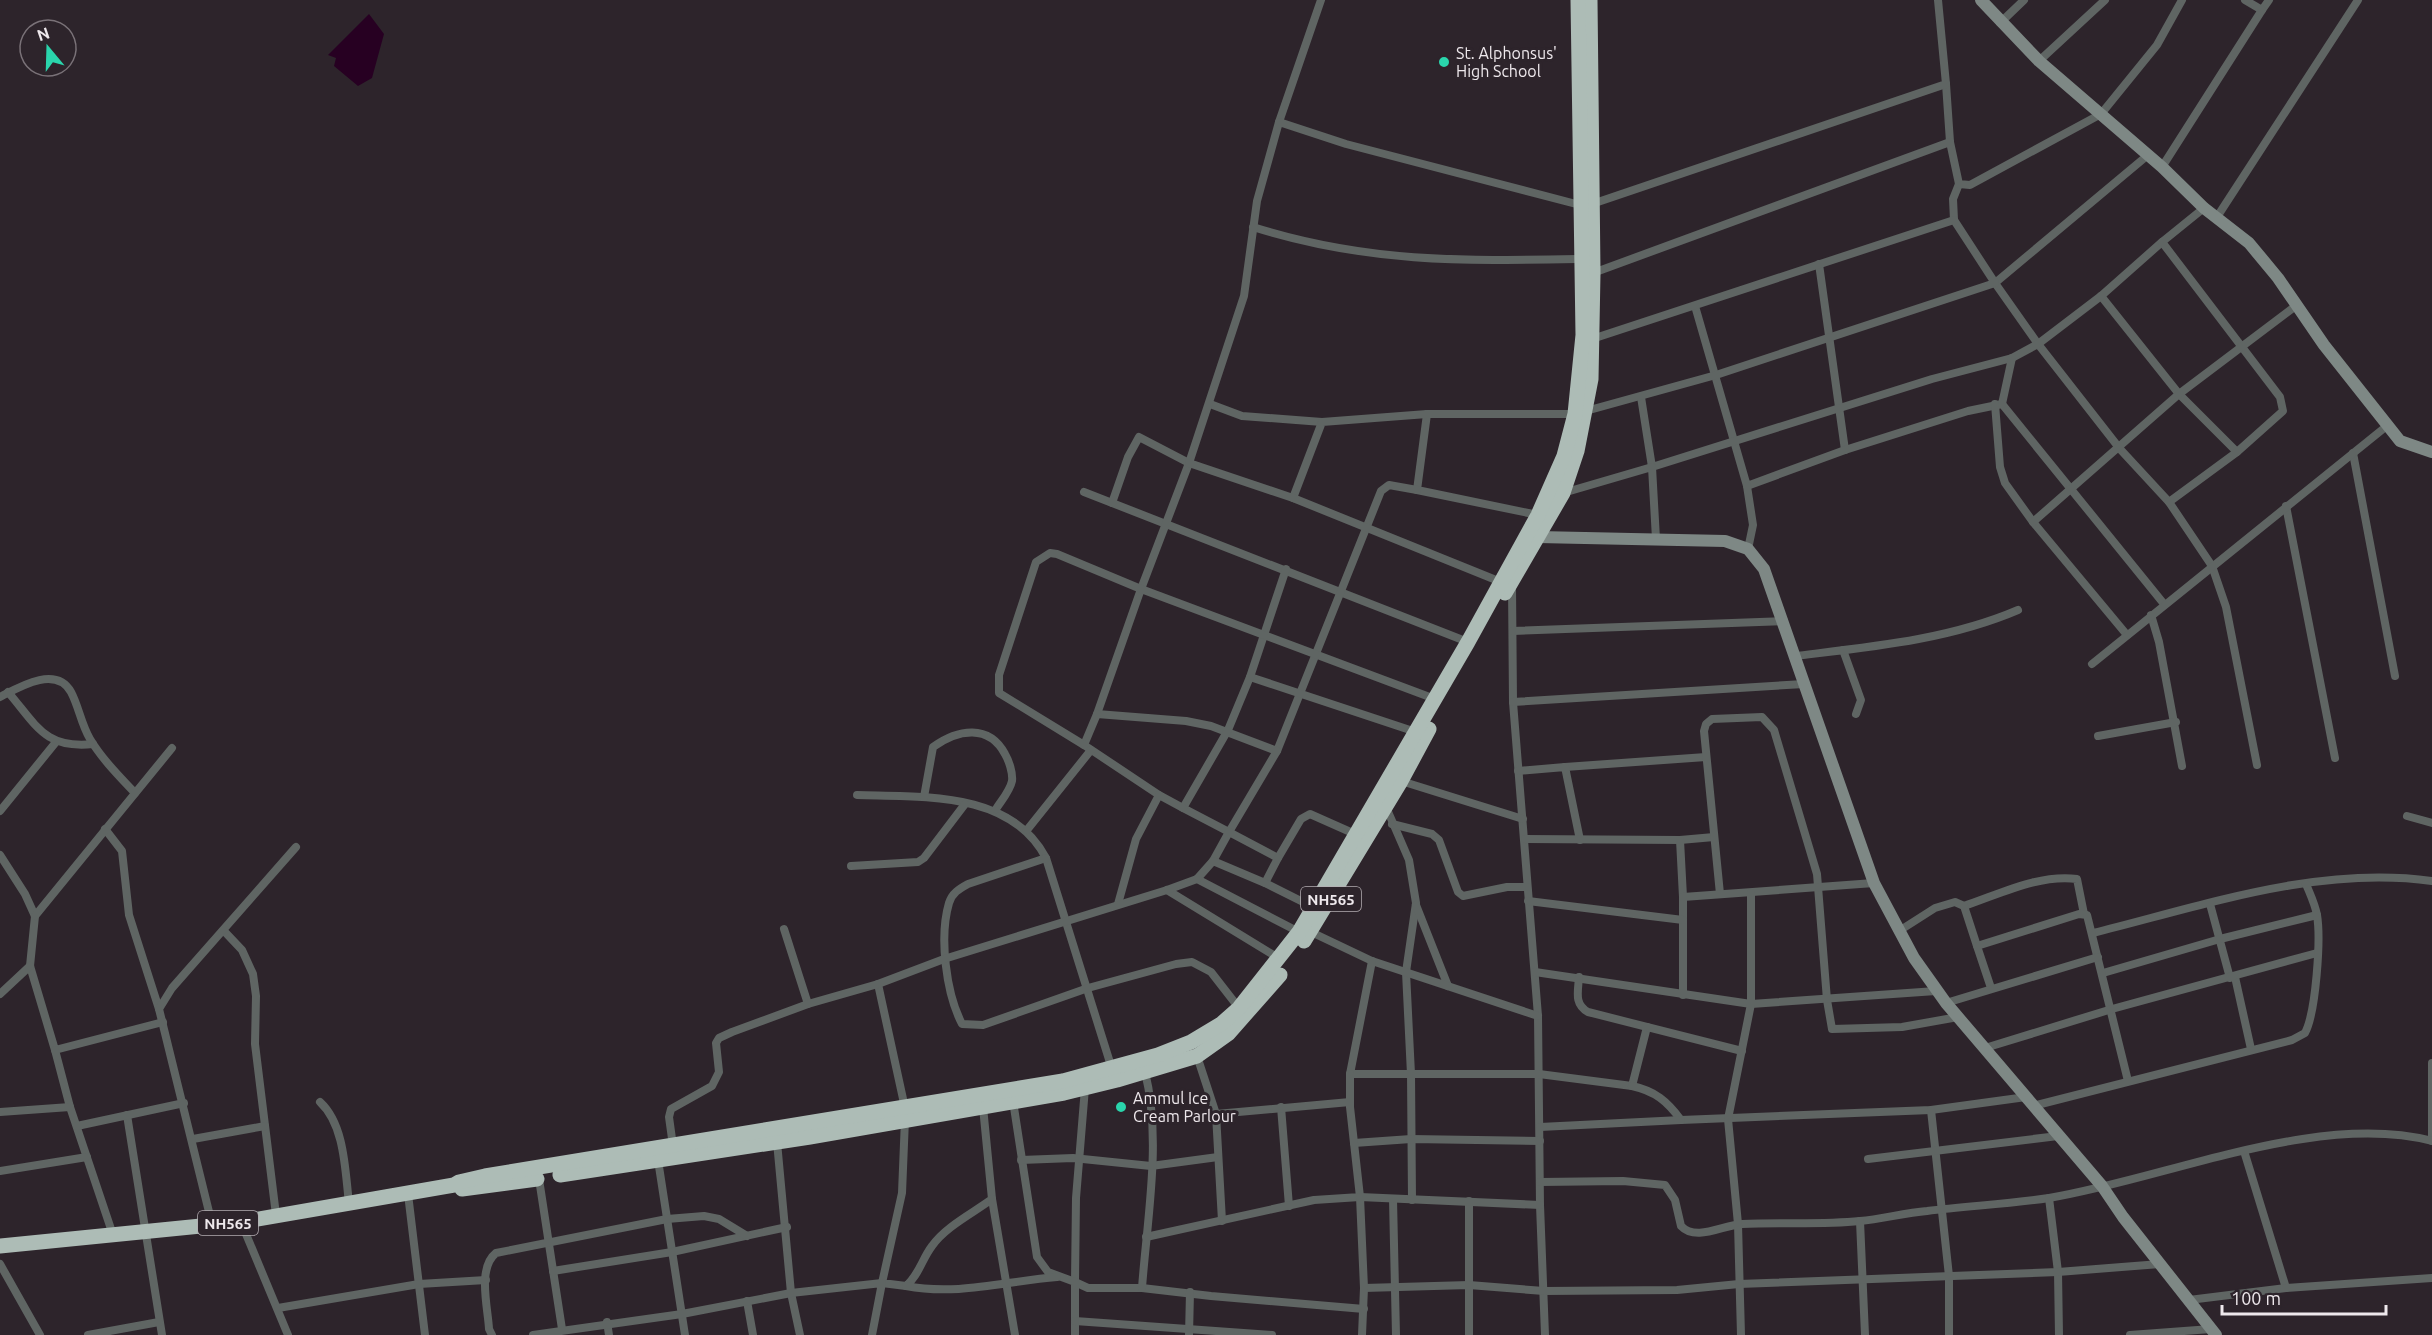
<svg xmlns="http://www.w3.org/2000/svg" width="2432" height="1335" font-family="Ubuntu,sans-serif">
	<rect width="100%" height="100%" fill="#2d242b"/>
	<polygon fill="#270022" points="369,14 384,34 372,78 358,86 334,66 336,58 328,55"/>
	<g fill="none" stroke-linecap="round" stroke-linejoin="round">
		<g stroke="#5f6563" stroke-width="8">
			<polyline points="2262,10 2269,0"/>
			<polyline points="2000,23 2024,0"/>
			<polyline points="2039,61 2105,0"/>
			<polyline points="1946,84 1950,142"/>
			<polyline points="1279,122 1321,0"/>
			<polyline points="2148,155 1995,283 2038,344 2120,449 2169,502 2212,566 2226,607 2257,765"/>
			<polyline points="2162,167 2262,10 2245,0"/>
			<polyline points="1592,204 1946,84 1938,0"/>
			<polyline points="2217,217 2358,0"/>
			<polyline points="1954,220 1953,199 1959,184"/>
			<path d="M1253,227C1367,263 1463,261 1581,259"/>
			<polyline points="1819,264 1845,450"/>
			<polyline points="1593,273 1950,142 1959,184 1970,185 2101,114 2157,45 2182,0"/>
			<polyline points="2101,296 2179,394 2237,452"/>
			<polyline points="1695,306 1747,486 1845,450 1968,411 2002,404 2164,604"/>
			<polyline points="1641,397 1652,467 1932,379 2012,358 2038,344 2101,296 2162,242"/>
			<polyline points="1210,404 1242,416 1322,422"/>
			<polyline points="1995,404 2000,467 2005,483 2033,522 2127,635"/>
			<polyline points="2002,404 2012,358"/>
			<polyline points="1427,414 1417,490 1538,515"/>
			<polyline points="2353,453 2395,676"/>
			<polyline points="1747,486 1753,525 1748,549"/>
			<polyline points="1084,492 1468,642"/>
			<polyline points="1563,493 1652,467 1656,539"/>
			<polyline points="1293,498 1322,422 1427,414 1575,414 1716,375 1995,283 1954,220 1592,339"/>
			<polyline points="2169,502 2237,452 2283,411 2280,397 2162,242 2204,208"/>
			<polyline points="1112,503 1128,457 1139,437 1189,463 1141,589 1097,714 1186,721 1211,726 1277,751 1381,491 1389,485 1417,490"/>
			<polyline points="2286,506 2335,758"/>
			<polyline points="2033,522 2179,394 2297,305"/>
			<polyline points="1501,582 1293,498 1189,463 1244,296 1257,201 1279,122 1346,144 1580,205"/>
			<polyline points="1512,586 1513,702 1538,1016 1540,1205 1545,1335"/>
			<polyline points="2151,615 2159,642 2182,766"/>
			<polyline points="1513,631 1784,621"/>
			<polyline points="1843,650 1861,700 1856,714"/>
			<path d="M1795,656C1870,647 1948,640 2018,610"/>
			<polyline points="2092,664 2388,425"/>
			<polyline points="1250,677 1416,732"/>
			<path d="M8,692C37,726 45,749 93,744"/>
			<path d="M0,697C19,687 56,665 71,692C79,707 81,724 90,739C102,759 119,776 135,793"/>
			<polyline points="1513,702 1804,684"/>
			<polyline points="2098,736 2176,722"/>
			<polyline points="1084,745 1097,714"/>
			<polyline points="1277,751 1229,832 1183,808 1228,730 1250,677 1286,569"/>
			<polyline points="1565,767 1706,757"/>
			<polyline points="1518,771 1565,767 1580,840"/>
			<polyline points="1401,781 1523,819"/>
			<path d="M857,795C924,797 1011,791 1046,858L1112,1069"/>
			<polyline points="1159,795 1084,745 999,693 999,675 1036,562 1050,553 1057,554 1141,589 1435,699"/>
			<path d="M924,797L933,747C958,729 989,724 1005,754C1009,761 1013,773 1012,781C1010,791 1001,801 996,809"/>
			<polyline points="1386,807 1409,860 1416,903 1406,972 1411,1074 1412,1200"/>
			<polyline points="0,811 56,742"/>
			<polyline points="2407,816 2432,823"/>
			<polyline points="1392,824 1432,834 1439,840 1458,892 1463,896 1507,887 1527,887"/>
			<polyline points="105,829 122,851 129,915 159,1009"/>
			<polyline points="1027,830 1091,750"/>
			<polyline points="1525,839 1680,840 1714,837"/>
			<polyline points="1680,840 1683,897 1683,995"/>
			<polyline points="0,855 25,894 35,916 30,966 55,1050 163,1022"/>
			<path d="M1046,858L968,884C959,889 952,893 949,903C939,937 946,993 962,1024L983,1025L1088,988L1176,964L1192,962L1211,972L1239,1008"/>
			<polyline points="1213,861 1229,832 1278,858 1301,819 1310,814 1355,834"/>
			<polyline points="851,866 918,862 924,858 965,804"/>
			<polyline points="1197,879 1299,932"/>
			<polyline points="1265,883 1278,858"/>
			<polyline points="1167,890 1280,959"/>
			<polyline points="1720,894 1704,731 1706,724 1712,719 1762,717 1774,730 1817,874 1827,1000 1832,1029 1902,1027 1958,1017"/>
			<polyline points="1683,897 1874,883"/>
			<polyline points="1528,901 1683,920"/>
			<polyline points="1118,904 1136,839 1159,795 1183,808"/>
			<polyline points="2210,904 2230,978"/>
			<polyline points="1416,905 1448,986"/>
			<path d="M1964,906C2000,894 2039,874 2077,879L2084,914"/>
			<polyline points="35,916 172,748"/>
			<polyline points="784,929 808,1004"/>
			<polyline points="224,931 242,950 253,974 256,996 255,1044 276,1215"/>
			<polyline points="1899,931 1935,908 1955,902 1964,906 1977,946"/>
			<polyline points="1311,932 1372,961 1538,1016"/>
			<path d="M2093,933C2202,906 2318,865 2432,881"/>
			<polyline points="1372,961 1350,1074 1539,1074 1632,1086 1647,1027"/>
			<polyline points="1535,972 1751,1004 1936,991"/>
			<polyline points="2103,973 2220,939 2317,915"/>
			<path d="M1579,977C1578,992 1574,1004 1588,1012L1742,1051"/>
			<polyline points="2235,977 2251,1049"/>
			<polyline points="878,984 905,1108"/>
			<polyline points="1991,988 1977,946 2079,914 2087,915 2128,1081"/>
			<polyline points="0,994 30,966"/>
			<polyline points="1946,1003 2098,957"/>
			<polyline points="1985,1048 2112,1009 2317,953"/>
			<polyline points="55,1050 70,1107 113,1235"/>
			<polyline points="1197,1056 1216,1114 1222,1221"/>
			<path d="M1632,1086C1655,1091 1667,1101 1681,1120L1931,1110L2026,1097"/>
			<polyline points="1085,1088 1076,1198 1075,1282 1088,1288 1142,1288 1211,1296 1364,1309"/>
			<polyline points="1013,1101 1037,1257 1048,1272 1075,1282 1075,1335"/>
			<path d="M320,1102C345,1125 345,1171 349,1203"/>
			<path d="M2033,1106L2292,1040L2305,1033C2316,1012 2321,939 2317,915C2315,904 2310,894 2306,884"/>
			<polyline points="1281,1107 1289,1206"/>
			<polyline points="1931,1110 1949,1276 1949,1335"/>
			<polyline points="0,1112 70,1107"/>
			<polyline points="1216,1114 1350,1102"/>
			<polyline points="127,1115 162,1335"/>
			<path d="M905,1119L902,1193L882,1283L906,1286C919,1275 922,1259 932,1246C945,1227 973,1213 992,1199L983,1107"/>
			<polyline points="77,1126 184,1103"/>
			<polyline points="1540,1127 1681,1120"/>
			<polyline points="193,1139 265,1126"/>
			<polyline points="2432,1141 2432,1063"/>
			<polyline points="777,1142 791,1293 800,1335"/>
			<polyline points="1354,1143 1411,1139 1540,1141"/>
			<polyline points="673,1146 669,1117 671,1109 712,1086 719,1072 716,1043 719,1038 732,1032 808,1004 878,984 944,959 1167,890 1197,879 1213,861 1265,883 1313,907"/>
			<polyline points="2244,1151 2286,1288"/>
			<polyline points="1868,1159 2058,1136"/>
			<polyline points="658,1160 685,1335"/>
			<polyline points="1021,1160 1073,1158 1151,1166 1218,1157"/>
			<polyline points="0,1171 87,1157"/>
			<polyline points="539,1179 562,1329"/>
			<path d="M1540,1182L1623,1181L1665,1185L1675,1200L1681,1226C1696,1242 1723,1225 1742,1224C1781,1222 1821,1225 1860,1221C1882,1219 1904,1213 1927,1211C1967,1206 2009,1204 2049,1198C2165,1179 2317,1111 2432,1141"/>
			<polyline points="408,1194 425,1335"/>
			<polyline points="2049,1198 2058,1272 2059,1335"/>
			<polyline points="992,1199 1015,1335"/>
			<polyline points="1393,1199 1396,1335"/>
			<polyline points="1469,1201 1469,1335"/>
			<polyline points="1860,1221 1865,1335"/>
			<polyline points="241,1222 288,1335"/>
			<polyline points="212,1224 159,1009 172,988 296,847"/>
			<polyline points="1146,1237 1314,1200 1360,1197 1350,1107 1350,1074"/>
			<polyline points="0,1264 40,1335"/>
			<polyline points="553,1271 672,1252 787,1227"/>
			<path d="M906,1286C958,1296 1006,1281 1057,1277"/>
			<path d="M1142,1288C1147,1219 1162,1139 1145,1072"/>
			<polyline points="1364,1288 1469,1285 1544,1291 1677,1290 1739,1284 2058,1272 2160,1264"/>
			<polyline points="2189,1300 2286,1288 2432,1278"/>
			<polyline points="747,1301 753,1335"/>
			<polyline points="278,1308 419,1284 486,1280"/>
			<polyline points="1075,1321 1272,1335"/>
			<polyline points="607,1322 609,1335"/>
			<polyline points="88,1335 159,1322"/>
			<path d="M492,1335L489,1329C488,1308 477,1268 496,1253L667,1219L704,1216L719,1219L747,1236"/>
			<polyline points="533,1335 682,1314 791,1293 882,1283 872,1335"/>
			<polyline points="1189,1335 1190,1292"/>
			<polyline points="1362,1335 1364,1288 1360,1197 1540,1205"/>
			<polyline points="1741,1335 1738,1224 1728,1119 1751,1004 1751,893"/>
			<polyline points="2130,1335 2211,1329"/>
		</g>
		<g stroke="#7e8885" stroke-width="12">
			<polyline points="1981,0 2039,61 2162,167 2204,208 2249,243 2278,278 2324,345 2400,441 2432,452"/>
			<polyline points="1538,537 1725,541 1748,549 1764,569 1874,883 1914,958 1946,1003 2102,1186 2123,1217 2216,1335"/>
		</g>
		<g stroke="#adbcb6" stroke-width="15">
			<polyline points="1505,593 1563,493 1577,451 1591,379 1593,273 1590,0"/>
			<polyline points="1304,941 1401,781 1429,729"/>
			<polyline points="560,1175 810,1137 1064,1093 1117,1080 1197,1056 1228,1034 1280,975"/>
			<polyline points="462,1189 537,1179"/>
			<polyline points="0,1246 241,1222 454,1185 459,1182 485,1176 1063,1081 1158,1055 1191,1042 1221,1024 1239,1008 1299,932 1468,642 1538,515 1564,456 1575,414 1583,335 1578,0"/>
		</g>
	</g>
	<g fill="#2ad5ac" stroke="#2d242b" stroke-width="2">
		<circle cx="1444" cy="62" r="6"/>
		<circle cx="1121" cy="1107" r="6"/>
	</g>
	<g text-anchor="middle" dominant-baseline="central" stroke-width="6" stroke-linejoin="round" paint-order="stroke">
		<g fill="#2d242b" stroke="#b4adb2" stroke-width="1.5">
			<rect x="1301" y="887" width="60" height="24" rx="4.5"/>
			<rect x="198" y="1211" width="60" height="24" rx="4.5"/>
		</g>
		<g font-size="15" font-weight="bold" fill="#eee8ec">
			<text x="1331" y="899">NH565</text>
			<text x="228" y="1223">NH565</text>
		</g>
		<g font-size="16" fill="#eee8ec" stroke="#2d242b" text-anchor="start">
			<text x="1456" y="53">St. Alphonsus'<tspan x="1456" dy="18">High School</tspan></text>
			<text x="1133" y="1098">Ammul Ice<tspan x="1133" dy="18">Cream Parlour</tspan></text>
		</g>
	</g>
	<g transform="translate(48 48) rotate(341)"><circle r="28" fill="#2d242b" stroke="#7a7278" stroke-width="1.5"/>
	<path d="M0-4.5L10 22L0 15L-10 22Z" fill="#2ad5ac"/>
	<text y="-9" font-size="16" font-weight="bold" text-anchor="middle" fill="#eee8ec">N</text>
	</g>
	<path d="M2222 1305v9h164v-9" fill="none" stroke="#eee8ec" stroke-width="3"/>
	<text x="2231" y="1305" font-size="18" fill="#eee8ec" stroke="#2d242b" stroke-width="4.5" paint-order="stroke">100 m</text>
</svg>
